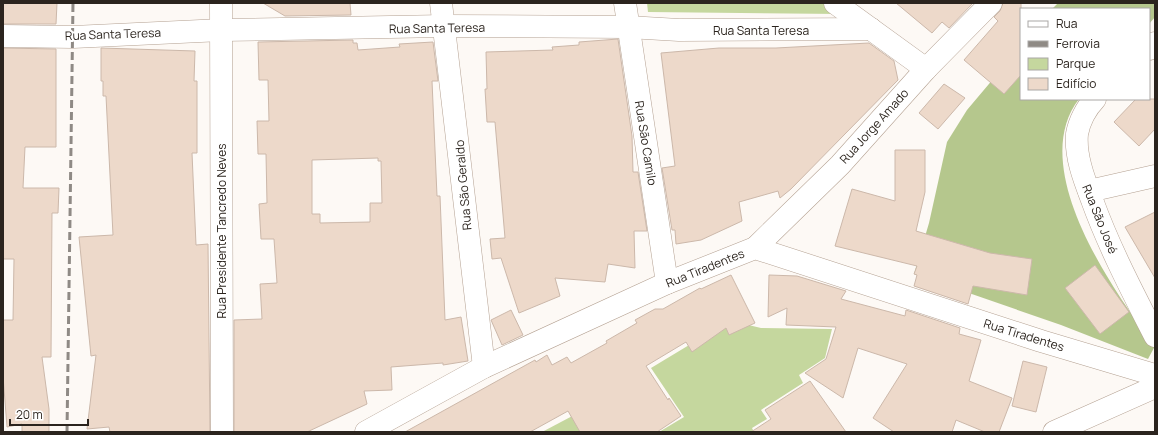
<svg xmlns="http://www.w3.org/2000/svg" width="1158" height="435" font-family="Manrope,sans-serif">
	<rect width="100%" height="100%" fill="#fdf9f5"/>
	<g fill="#c5d79e">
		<polygon points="647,3 824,3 840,14 648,12"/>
		<polygon points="740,323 761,328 832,329 825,358 799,375 803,383 761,410 767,419 752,428 754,432 659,432 684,417 651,368 719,327"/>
		<polygon points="578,413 590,432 542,432"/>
	</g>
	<g fill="#b5c78d">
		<polygon points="1058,3 1155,3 1155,17 1149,24 1149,9 1052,9"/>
		<path d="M1021,46V99H1079C1026,167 1113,291 1155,346L1148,359L1061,325L914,274L929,223L947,142L967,110Z"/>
	</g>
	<g fill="#edd9ca" stroke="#ccb8aa" fill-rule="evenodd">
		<polygon points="3,3 57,3 56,24 3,24"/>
		<polygon points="263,3 350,3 351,15 285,16"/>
		<polygon points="896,3 973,3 949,28 942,22 932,33"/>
		<polygon points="1003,3 1021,3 1021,75 1004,94 964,60 998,21 994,17 1000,11"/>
		<polygon points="618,39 632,136 633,172 638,172 647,231 634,231 635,268 608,264 605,282 555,278 560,296 519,313 501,258 492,259 490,239 505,238 495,122 487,122 485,89 487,89 486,52 553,50 552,47 579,45 579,42"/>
		<path d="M353,40V43H357L358,50L400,47L399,44L433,42L438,81H432L437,196H440L445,320L461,317L468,361L443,365V363L391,367L392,390L364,391L367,404L307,432H234V320L262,319L260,284L277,283L274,239H261L259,204L267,203L266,154H258L257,121H269L268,80H259L258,42ZM378,158V161H381L382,203H370V222L320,223V214H312V160Z"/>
		<polygon points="869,43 894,61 898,80 791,189 780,198 778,191 739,202 742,221 701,240 676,244 675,230 672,230 662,168 675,166 661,53 719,48 776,48"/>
		<polygon points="3,48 56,49 56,147 25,147 23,188 59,188 58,213 52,213 51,357 42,357 49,409 49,432 22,432 22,424 7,427 3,376 3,320 13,320 14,259 3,259"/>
		<polygon points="101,48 195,51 194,81 197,81 197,153 192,153 196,245 208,244 210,432 110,432 109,427 87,429 96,355 91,356 79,237 113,235 106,96 103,96 103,81 101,81"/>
		<polygon points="944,84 965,98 938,129 919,113"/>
		<polygon points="1136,99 1155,99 1155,129 1139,146 1114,122"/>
		<polygon points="895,150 925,150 925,192 916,231 990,253 1032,259 1027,295 973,286 968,304 914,286 917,275 914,274 917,266 835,246 852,189 895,201"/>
		<polygon points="1155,212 1155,278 1125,227"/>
		<polygon points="1095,265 1129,312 1100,334 1065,288"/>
		<polygon points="731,275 755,323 729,335 726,328 692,352 686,342 646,366 668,400 669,398 681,416 657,432 580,432 568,411 530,432 405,432 535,360 536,362 547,355 552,365 567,357 571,363 607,343 606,341 637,323 635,320 655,309 663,309 700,288 701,289"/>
		<polygon points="769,275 797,276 846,291 841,299 905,316 906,310 960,328 959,334 981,340 969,381 1012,398 999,432 985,432 956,420 952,432 894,432 873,418 907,364 858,348 843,398 805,373 826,359 836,327 786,325 787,308 768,317"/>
		<polygon points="511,310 523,335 502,345 491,320"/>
		<polygon points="1023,361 1047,367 1036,412 1012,406"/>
		<polygon points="810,381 846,432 751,432 771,419 765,410"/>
	</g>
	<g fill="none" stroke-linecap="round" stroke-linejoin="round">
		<defs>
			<g id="minor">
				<path d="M441,3C456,124 469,246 484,367"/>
				<polyline points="625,3 667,283"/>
				<polyline points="835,3 926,69"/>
				<polyline points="3,36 73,37 222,30 444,26 628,27 679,30 871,29"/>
				<polyline points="1149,49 1155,43"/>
				<path d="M1095,99C1086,108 1079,122 1077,134C1075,156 1084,179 1092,200C1109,247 1132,291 1155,336"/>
				<polyline points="1089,191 1155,176"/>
				<polyline points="755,248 840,165 926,69 991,3"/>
				<polyline points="366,432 484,367 667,283 755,248 1041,341 1155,375"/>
				<polyline points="1054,432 1155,387"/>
			</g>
			<polyline id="tertiary" points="221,3 222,432"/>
		</defs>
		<use href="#minor" stroke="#b4a192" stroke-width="23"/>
		<use href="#tertiary" stroke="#b4a192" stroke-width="23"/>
		<use href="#minor" stroke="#fff" stroke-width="22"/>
		<use href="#tertiary" stroke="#fff" stroke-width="22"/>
		<polyline stroke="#8f8a85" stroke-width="3" stroke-dasharray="8 4" stroke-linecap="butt" points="67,432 73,3"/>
	</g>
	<g text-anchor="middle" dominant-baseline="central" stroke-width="4" stroke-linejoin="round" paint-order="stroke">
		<g font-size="12" fill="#2b241e" stroke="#fff">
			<text transform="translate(437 28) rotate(-1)">Rua Santa Teresa</text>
			<text x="761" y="30">Rua Santa Teresa</text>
			<text transform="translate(113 34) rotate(-2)">Rua Santa Teresa</text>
			<text transform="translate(874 126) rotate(-48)">Rua Jorge Amado</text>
			<text transform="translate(646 143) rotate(81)">Rua São Camilo</text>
			<text transform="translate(463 185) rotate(-95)">Rua São Geraldo</text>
			<text transform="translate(1100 219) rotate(68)">Rua São José</text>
			<text transform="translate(221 231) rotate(-90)">Rua Presidente Tancredo Neves</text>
			<text transform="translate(705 268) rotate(-22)">Rua Tiradentes</text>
			<text transform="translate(1024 335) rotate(17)">Rua Tiradentes</text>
		</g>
	</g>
	<rect width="1158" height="435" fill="none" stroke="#2b241e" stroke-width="8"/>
	<rect x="1020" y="8" width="130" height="92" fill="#ffffff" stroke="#aaa7a5"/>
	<rect x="1028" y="21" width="20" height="6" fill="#ffffff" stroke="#aaa7a5"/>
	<text x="1056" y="28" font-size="12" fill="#2b241e">Rua</text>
	<rect x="1028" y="41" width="20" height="6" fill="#8f8a85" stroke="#aaa7a5"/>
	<text x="1056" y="48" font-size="12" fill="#2b241e">Ferrovia</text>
	<rect x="1028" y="58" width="20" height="12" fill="#c5d79e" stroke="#aaa7a5"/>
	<text x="1056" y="68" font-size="12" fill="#2b241e">Parque</text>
	<rect x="1028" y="78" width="20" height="12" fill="#edd9ca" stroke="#aaa7a5"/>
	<text x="1056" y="88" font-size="12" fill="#2b241e">Edifício</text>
	<path d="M10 419v6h78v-6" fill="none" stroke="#2b241e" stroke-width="2"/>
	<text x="16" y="419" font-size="12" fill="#2b241e" stroke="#ffffff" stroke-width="3" paint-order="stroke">20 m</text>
</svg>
